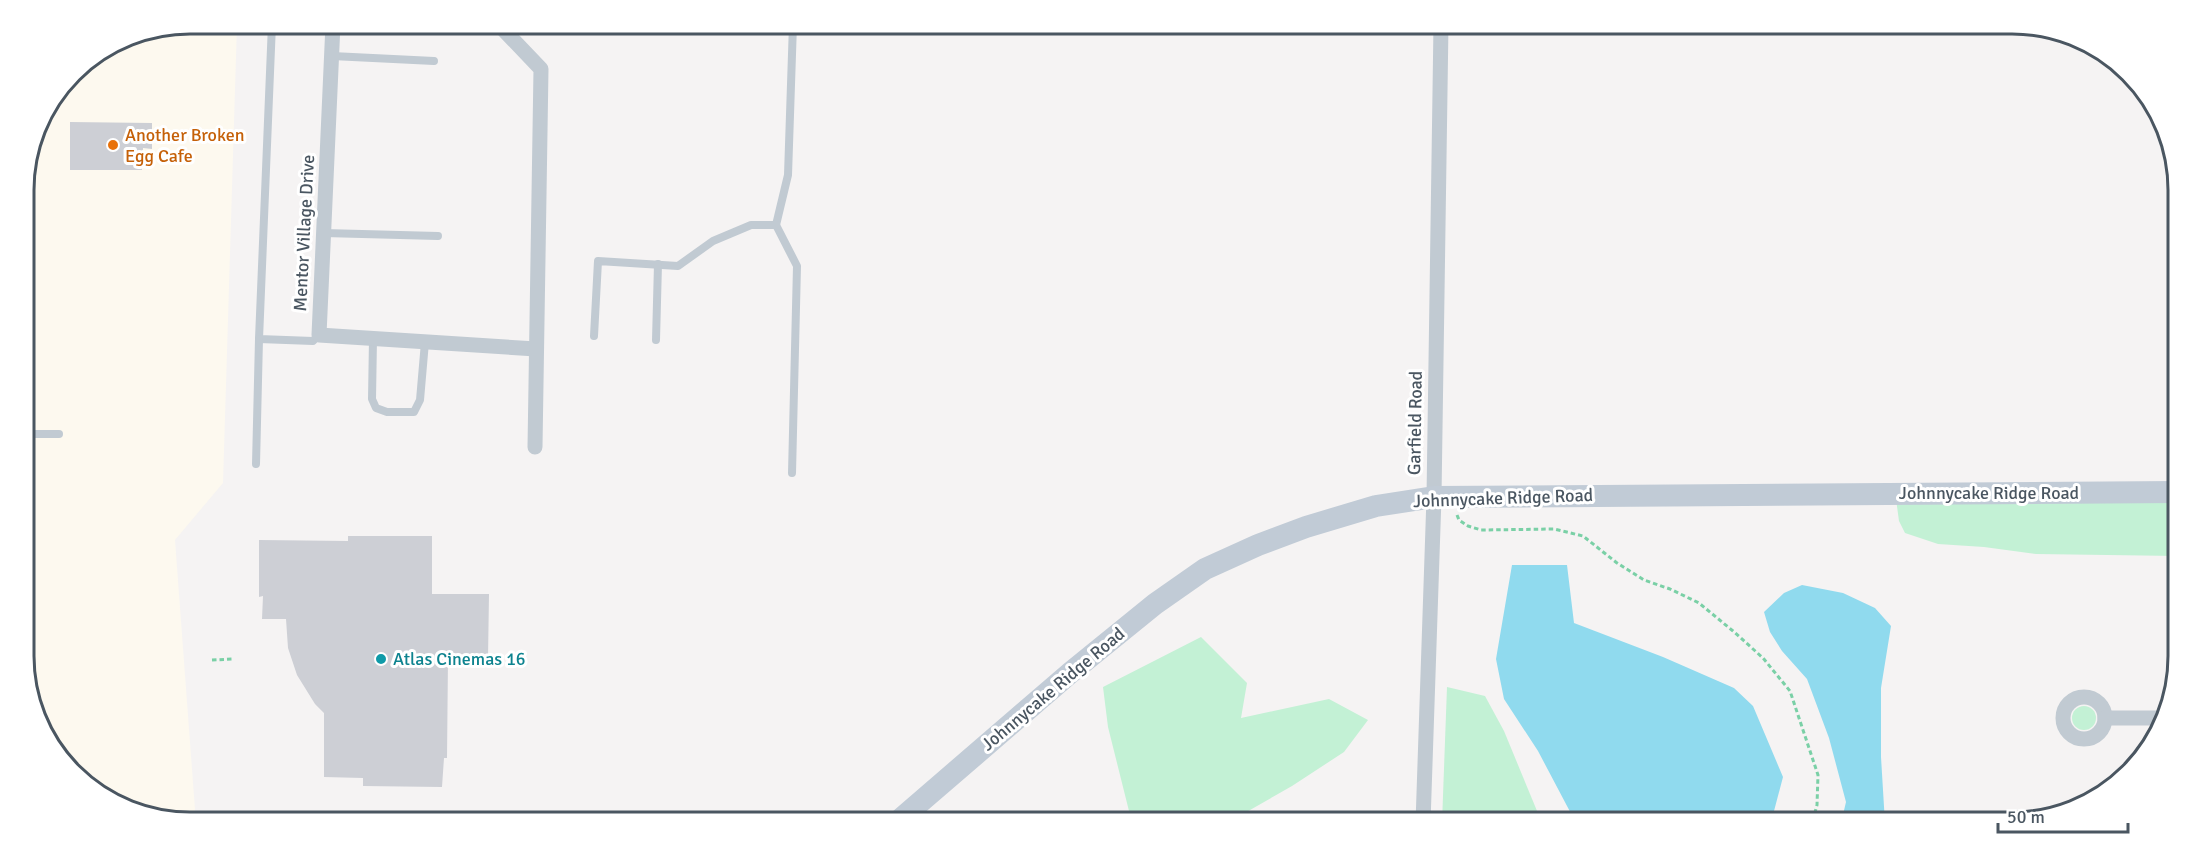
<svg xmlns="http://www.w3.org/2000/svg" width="2202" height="847" font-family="Signika,sans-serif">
	<rect width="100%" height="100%" fill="#f5f3f3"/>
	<polygon fill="#fdf9ef" points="190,24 237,24 223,483 175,540 196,823 136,814 65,766 27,689 24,179 41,116 80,65 127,37"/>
	<g fill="#c3f1d5">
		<polygon points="1896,499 2178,499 2178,556 2036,554 1984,547 1938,544 1905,533 1899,521"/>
		<polygon points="1201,637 1247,683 1241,718 1329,699 1368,720 1344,752 1292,786 1243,814 1234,823 1132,823 1108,727 1103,687"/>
		<polygon points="1447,687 1485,696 1504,731 1542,823 1442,823"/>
		<circle cx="2084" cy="718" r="12"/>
	</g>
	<g fill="#90daee">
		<polygon points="1512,565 1567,565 1574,623 1663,657 1734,688 1753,706 1783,777 1774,811 1763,823 1576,823 1538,751 1504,699 1496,659"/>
		<polygon points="1802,585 1843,593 1875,608 1891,626 1881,688 1881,757 1885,823 1841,823 1846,802 1829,738 1807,679 1782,651 1770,632 1764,612 1784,593"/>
	</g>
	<g fill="#cdcfd5">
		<polygon points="70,122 152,123 152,149 143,148 142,170 70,170"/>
		<polygon points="348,536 432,536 432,594 489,594 488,658 448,658 447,758 444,758 442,787 363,786 363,778 324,777 324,713 315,704 297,675 288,648 286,619 262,619 263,596 259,597 259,540 348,541"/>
	</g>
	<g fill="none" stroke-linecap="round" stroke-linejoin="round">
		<g stroke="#7ad0a6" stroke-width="3" stroke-dasharray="4.5 3" stroke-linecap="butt">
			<polyline points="1457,515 1459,520 1468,526 1481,530 1554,529 1583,536 1617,563 1644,580 1670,589 1699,603 1733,631 1763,658 1790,691 1818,775 1817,805 1812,823"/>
			<polyline points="212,660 233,659"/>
		</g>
		<g stroke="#c1cad2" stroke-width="8">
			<polyline points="272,24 259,339 313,341 319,335"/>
			<polyline points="332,56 434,61"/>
			<polyline points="776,225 788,175 793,24"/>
			<polyline points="324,233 438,236"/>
			<polyline points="594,336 598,261 678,266 713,241 751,225 776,225 797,266 792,473"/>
			<polyline points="373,339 372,399 376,408 387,412 414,412 420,400 425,342"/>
			<polyline points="656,340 658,264"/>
			<polyline points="26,434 59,434"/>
			<polyline points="256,464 259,339"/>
		</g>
		<g stroke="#c1cad2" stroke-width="15">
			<polyline points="333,24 319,335 536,349"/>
			<polyline points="498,24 541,69 535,447"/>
			<circle cx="2084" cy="718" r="21"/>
			<polyline points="2105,718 2164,718"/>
			<polyline points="1423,823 1434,497 1441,24"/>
		</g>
		<polyline stroke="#c1cbd6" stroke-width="22" points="896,823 1070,673 1155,604 1205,569 1258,545 1306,527 1376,506 1434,497 2178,492"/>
	</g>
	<circle fill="#e8710a" stroke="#fff" stroke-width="2" cx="113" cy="145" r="6"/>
	<circle fill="#0f9aa8" stroke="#fff" stroke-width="2" cx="381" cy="659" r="6"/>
	<g text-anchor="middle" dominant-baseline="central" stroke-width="6" stroke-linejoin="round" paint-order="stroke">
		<g font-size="18" fill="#c56008" stroke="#fff" text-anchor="start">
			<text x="125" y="135">Another Broken<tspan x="125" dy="21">Egg Cafe</tspan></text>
		</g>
		<g font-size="18" fill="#4a5661" stroke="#fff">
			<text transform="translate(304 233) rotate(-87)">Mentor Village Drive</text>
			<text transform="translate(1415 423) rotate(-89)">Garfield Road</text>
			<text x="1989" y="493">Johnnycake Ridge Road</text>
			<text transform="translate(1503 498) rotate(-2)">Johnnycake Ridge Road</text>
			<text transform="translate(1053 689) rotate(-40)">Johnnycake Ridge Road</text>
		</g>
		<g font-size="18" fill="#0d838f" stroke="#fff" text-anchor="start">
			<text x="393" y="659">Atlas Cinemas 16</text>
		</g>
	</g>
	<path d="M0 0H2202V847H0ZM190 34H2012A156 156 0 0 1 2168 190V656A156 156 0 0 1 2012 812H190A156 156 0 0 1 34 656V190A156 156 0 0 1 190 34Z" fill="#fff" fill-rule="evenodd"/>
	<path fill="none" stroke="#4a5661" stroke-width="3" d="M190 34H2012A156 156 0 0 1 2168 190V656A156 156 0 0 1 2012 812H190A156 156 0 0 1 34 656V190A156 156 0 0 1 190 34Z"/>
	<path d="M1998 823v9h130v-9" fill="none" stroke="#4a5661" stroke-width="3"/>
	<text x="2007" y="823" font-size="18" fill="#4a5661" stroke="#ffffff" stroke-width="4.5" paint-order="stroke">50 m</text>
</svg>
